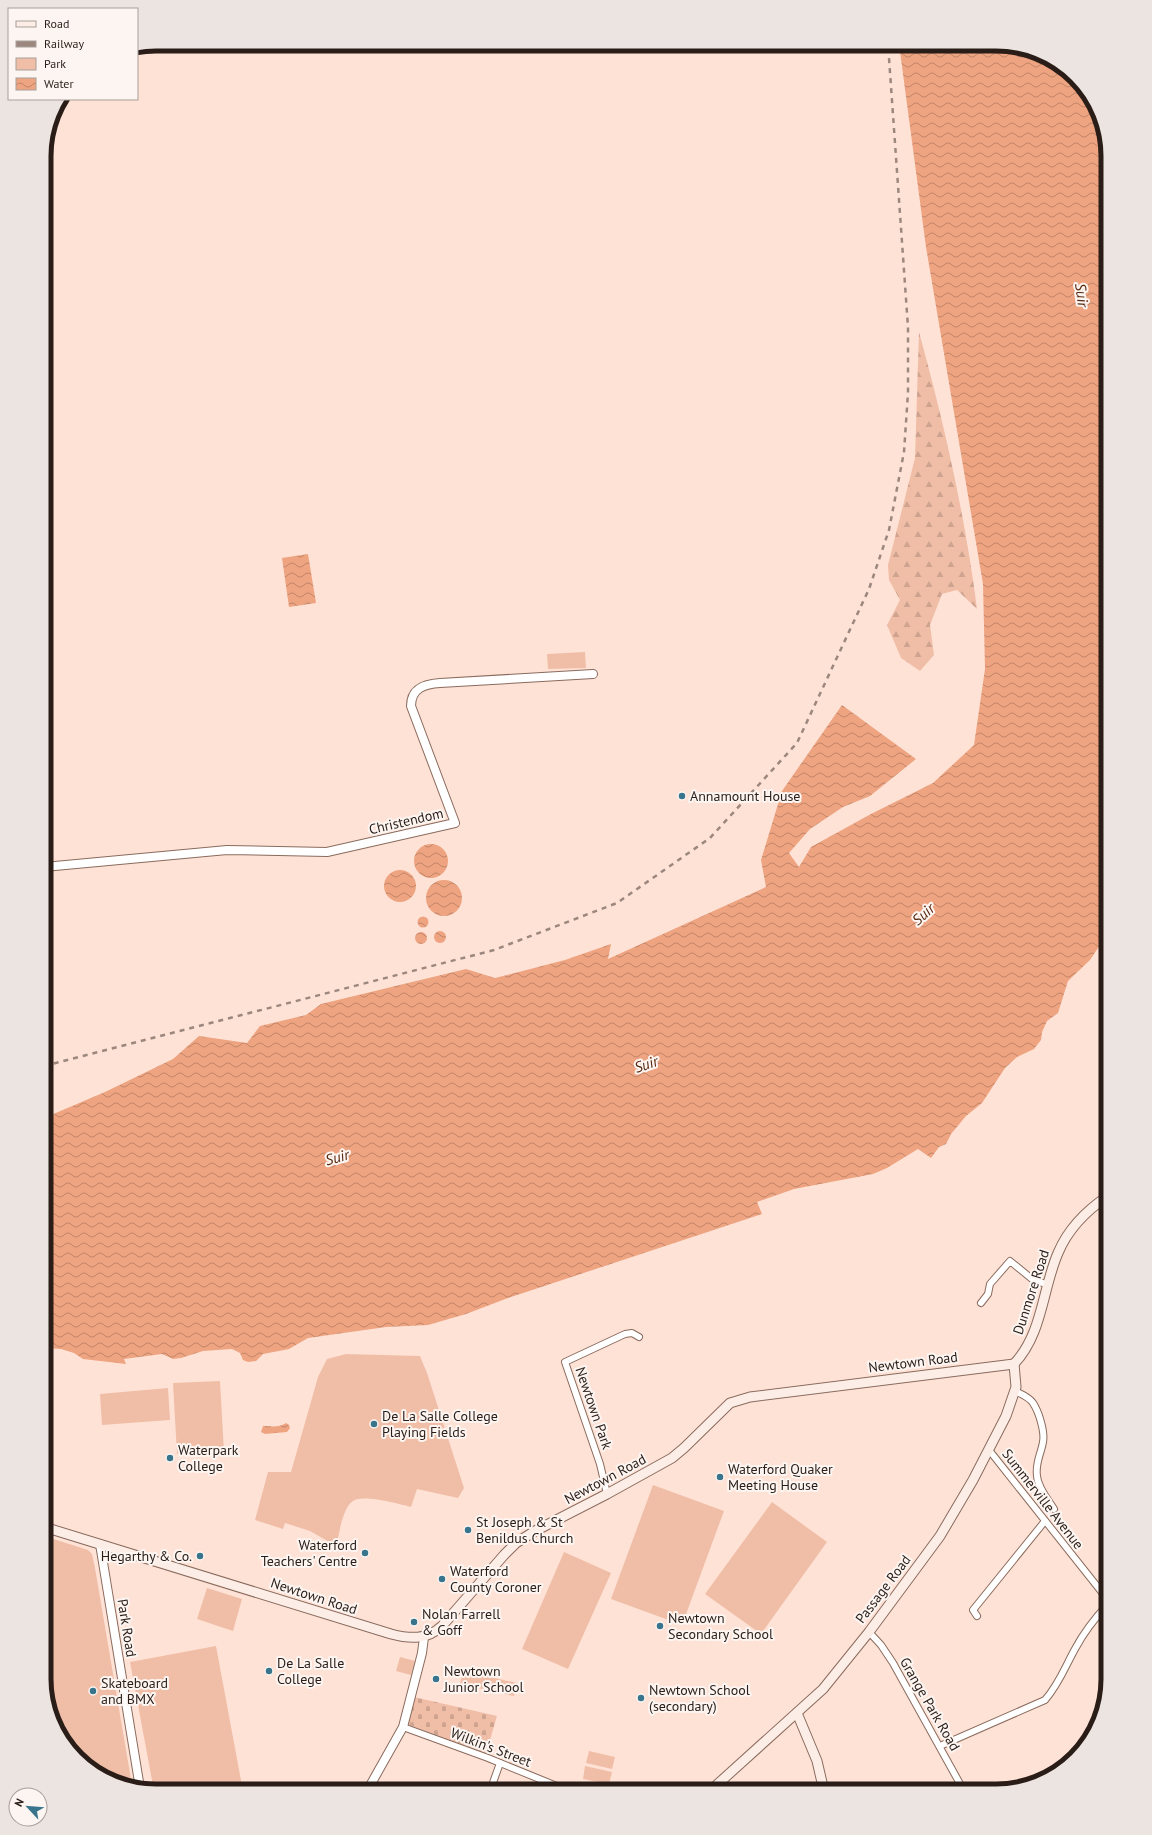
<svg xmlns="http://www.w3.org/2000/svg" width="1152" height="1835" font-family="'PT Sans',sans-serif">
	<defs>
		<pattern id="forest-firs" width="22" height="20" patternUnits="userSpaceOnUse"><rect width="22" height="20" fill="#f0bea7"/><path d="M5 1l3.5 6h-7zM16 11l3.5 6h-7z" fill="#cea38f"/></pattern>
		<pattern id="cemetery-stones" width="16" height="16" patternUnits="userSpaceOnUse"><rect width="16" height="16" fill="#f0bea7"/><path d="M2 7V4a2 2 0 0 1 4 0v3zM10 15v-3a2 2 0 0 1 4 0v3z" fill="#cea38f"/></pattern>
		<pattern id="water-waves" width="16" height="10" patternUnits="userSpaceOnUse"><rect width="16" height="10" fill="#eea481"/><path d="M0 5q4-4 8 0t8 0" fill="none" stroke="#c18569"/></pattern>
	</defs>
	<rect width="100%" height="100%" fill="#ffe2d6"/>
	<path fill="url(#forest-firs)" d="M919,332C944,423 965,515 977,609L957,590L942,594L930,625L934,655L920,671L901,658L887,625L900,600L889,580L888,565L915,458Z"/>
	<polygon fill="url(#cemetery-stones)" points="414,1697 497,1716 486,1754 407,1724"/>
	<g fill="#f0bea7">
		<polygon points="585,652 586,668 548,669 547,654"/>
		<path d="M346,1354L420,1356L427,1373L464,1488L458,1498L417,1489L411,1507C399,1504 363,1494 353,1501C343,1507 339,1533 337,1544L331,1543L310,1531L285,1523L283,1529L255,1520L268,1472H291L318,1377L327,1359Z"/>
		<polygon points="220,1381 224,1452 177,1454 173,1383"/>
		<polygon points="168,1388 170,1420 102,1425 100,1394"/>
		<polygon points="653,1485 724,1511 682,1625 611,1599"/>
		<polygon points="772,1502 827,1542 761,1634 705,1594"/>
		<polygon points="44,1536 88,1550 92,1554 95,1568 132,1785 94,1772 56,1729 44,1679"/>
		<polygon points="564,1552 611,1573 568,1669 522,1649"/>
		<polygon points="207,1588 242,1599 233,1631 197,1619"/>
		<polygon points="216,1646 243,1791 154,1791 130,1662"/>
		<polygon points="400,1657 415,1661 411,1675 396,1671"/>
		<polygon points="463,1671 517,1683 514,1696 460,1684"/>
		<polygon points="589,1751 615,1757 612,1769 586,1763"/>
		<polygon points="585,1766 612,1772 609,1784 583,1779"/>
	</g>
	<g fill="url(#water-waves)">
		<polygon points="899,44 1004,44 1058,63 1096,106 1108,156 1108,933 1090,960 1068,981 1058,1013 1047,1021 1042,1032 1041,1040 1034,1049 1017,1057 1005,1068 982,1103 966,1116 951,1134 946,1144 939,1147 931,1158 918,1149 887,1168 873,1174 794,1189 757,1202 762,1214 508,1298 466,1314 428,1325 386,1327 308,1338 289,1349 263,1354 256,1361 248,1362 243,1360 240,1353 232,1349 203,1351 181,1358 173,1359 162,1354 124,1359 126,1364 83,1359 74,1353 61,1349 44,1348 44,1118 105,1092 173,1059 199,1036 247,1043 260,1026 306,1015 321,1004 466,969 495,978 565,960 611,944 608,959 766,887 761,860 782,791 842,705 916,759 870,796 843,807 810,829 789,853 799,867 811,847 871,814 933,783 974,745 985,669 983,584 926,247"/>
		<polygon points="308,554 316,603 289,607 282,558"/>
		<circle cx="431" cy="861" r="17"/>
		<circle cx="400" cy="886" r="16"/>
		<circle cx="444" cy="898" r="18"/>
		<circle cx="423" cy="922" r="5.5"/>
		<circle cx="440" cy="937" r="6"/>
		<circle cx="421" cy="938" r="6"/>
		<path d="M286,1423L289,1425L290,1428L287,1432L265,1434L261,1432L263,1426C272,1426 278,1428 286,1423Z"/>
	</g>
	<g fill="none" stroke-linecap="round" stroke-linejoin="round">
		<defs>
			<g id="minor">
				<polyline points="981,1303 988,1294 990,1284 1010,1261 1032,1279 1048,1285"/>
				<path d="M1015,1391C1021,1394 1029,1397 1033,1403C1039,1412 1045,1432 1043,1442C1041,1454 1035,1463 1037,1476C1038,1488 1048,1499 1054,1509"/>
				<polyline points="989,1450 1108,1600"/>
				<polyline points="607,1494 600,1464 565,1362 625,1334 632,1333 639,1337"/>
				<polyline points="977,1616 973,1610 1045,1521"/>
				<polyline points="869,1632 881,1645 893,1663 964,1791"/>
				<polyline points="403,1727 488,1758 569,1791"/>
				<path d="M940,1746L1045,1700C1059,1684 1065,1667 1075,1649C1084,1632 1095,1618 1108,1604"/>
				<polyline points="490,1791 500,1763"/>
			</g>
			<g id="tertiary">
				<path d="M44,867L227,850L327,852L455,823L411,706C411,688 425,684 440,683L593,674"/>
				<polyline points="100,1544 140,1788"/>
				<polyline points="367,1791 403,1727 422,1653 424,1637"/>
			</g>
			<g id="secondary">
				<path d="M1014,1364C1043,1333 1042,1290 1058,1253C1068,1229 1087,1210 1108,1196"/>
				<path d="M44,1527L391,1634C410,1639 427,1640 442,1626L504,1555L516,1543L535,1531L607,1494L672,1458L684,1448L730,1403L750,1397L1014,1364"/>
				<polyline points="797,1713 817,1761 824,1791"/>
				<polyline points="710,1791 823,1689 869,1632 940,1536 973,1480 1006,1416 1016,1387 1014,1364"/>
			</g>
		</defs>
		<use href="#minor" stroke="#8a6b5d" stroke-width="8"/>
		<use href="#tertiary" stroke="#8a6b5d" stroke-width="10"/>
		<use href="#secondary" stroke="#8a6b5d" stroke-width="11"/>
		<use href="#minor" stroke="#fff" stroke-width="6"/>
		<use href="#tertiary" stroke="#fff" stroke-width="8"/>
		<use href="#secondary" stroke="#fceee7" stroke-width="9"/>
		<polyline stroke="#9c877e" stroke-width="2.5" stroke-dasharray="5 5" stroke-linecap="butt" points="44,1066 494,950 617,903 710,838 797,743 869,589 889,530 904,452 908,393 908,327 888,44"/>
	</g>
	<g fill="#38758c" stroke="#fcf5f1" stroke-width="1.5">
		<circle cx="682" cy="796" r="4"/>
		<circle cx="374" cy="1424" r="4"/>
		<circle cx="170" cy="1458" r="4"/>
		<circle cx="720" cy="1477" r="4"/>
		<circle cx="468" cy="1530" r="4"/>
		<circle cx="365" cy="1553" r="4"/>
		<circle cx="200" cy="1556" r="4"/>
		<circle cx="442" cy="1579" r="4"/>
		<circle cx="414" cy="1622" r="4"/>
		<circle cx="660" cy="1626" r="4"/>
		<circle cx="269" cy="1671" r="4"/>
		<circle cx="436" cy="1679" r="4"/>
		<circle cx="93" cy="1691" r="4"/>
		<circle cx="641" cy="1698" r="4"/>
	</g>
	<g text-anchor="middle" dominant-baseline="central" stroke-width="4" stroke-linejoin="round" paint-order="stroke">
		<g font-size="14" fill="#2a1d18" stroke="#fcf5f1" text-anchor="start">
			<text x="690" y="796">Annamount House</text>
			<text x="382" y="1416">De La Salle College<tspan x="382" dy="16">Playing Fields</tspan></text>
			<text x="178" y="1450">Waterpark<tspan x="178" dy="16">College</tspan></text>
			<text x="728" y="1469">Waterford Quaker<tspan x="728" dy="16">Meeting House</tspan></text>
			<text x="476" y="1522">St Joseph &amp; St<tspan x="476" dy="16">Benildus Church</tspan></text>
			<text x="357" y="1545" text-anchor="end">Waterford<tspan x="357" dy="16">Teachers' Centre</tspan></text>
			<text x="192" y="1556" text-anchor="end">Hegarthy &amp; Co.</text>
			<text x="450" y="1571">Waterford<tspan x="450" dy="16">County Coroner</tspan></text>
			<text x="422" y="1614">Nolan Farrell<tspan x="422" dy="16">&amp; Goff</tspan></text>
			<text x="668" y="1618">Newtown<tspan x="668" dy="16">Secondary School</tspan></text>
			<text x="277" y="1663">De La Salle<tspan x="277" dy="16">College</tspan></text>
			<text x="444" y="1671">Newtown<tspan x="444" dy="16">Junior School</tspan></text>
			<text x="101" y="1683">Skateboard<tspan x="101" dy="16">and BMX</tspan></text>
			<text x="649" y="1690">Newtown School<tspan x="649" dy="16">(secondary)</tspan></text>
		</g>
		<g font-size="14" fill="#2a1d18" stroke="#fcf5f1">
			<text transform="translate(406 821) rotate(-13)">Christendom</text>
			<text transform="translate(1031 1292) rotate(-72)">Dunmore Road</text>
			<text transform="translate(913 1362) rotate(-7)">Newtown Road</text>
			<text transform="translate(594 1408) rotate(71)">Newtown Park</text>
			<text transform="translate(605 1479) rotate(-28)">Newtown Road</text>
			<text transform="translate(1043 1499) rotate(52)">Summerville Avenue</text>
			<text transform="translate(883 1589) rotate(-53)">Passage Road</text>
			<text transform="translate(314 1596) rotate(18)">Newtown Road</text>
			<text transform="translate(127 1628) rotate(81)">Park Road</text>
			<text transform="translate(930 1704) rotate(60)">Grange Park Road</text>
			<text transform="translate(491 1747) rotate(21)">Wilkin's Street</text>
		</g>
		<g font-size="15" font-style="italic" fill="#56270e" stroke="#fcf5f1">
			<text transform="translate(1082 295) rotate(82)">Suir</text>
			<text transform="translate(923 914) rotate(-42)">Suir</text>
			<text transform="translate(646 1064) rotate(-19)">Suir</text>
			<text transform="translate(337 1157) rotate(-15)">Suir</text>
		</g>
	</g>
	<path d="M0 0H1152V1835H0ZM156 51H996A105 105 0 0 1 1101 156V1679A105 105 0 0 1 996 1784H156A105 105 0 0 1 51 1679V156A105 105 0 0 1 156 51Z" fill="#ebe4e0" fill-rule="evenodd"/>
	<path fill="none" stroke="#2a1d18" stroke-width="5" d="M156 51H996A105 105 0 0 1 1101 156V1679A105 105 0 0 1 996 1784H156A105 105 0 0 1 51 1679V156A105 105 0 0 1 156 51Z"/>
	<rect x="8" y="8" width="130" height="92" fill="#fcf5f1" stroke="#a89f9a"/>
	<rect x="16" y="21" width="20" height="6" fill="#fceee7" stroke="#a89f9a"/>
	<text x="44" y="28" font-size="12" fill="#2a1d18">Road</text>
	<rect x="16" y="41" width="20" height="6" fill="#9c877e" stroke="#a89f9a"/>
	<text x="44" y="48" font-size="12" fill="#2a1d18">Railway</text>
	<rect x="16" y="58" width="20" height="12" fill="#f0bea7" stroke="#a89f9a"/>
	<text x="44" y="68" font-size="12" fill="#2a1d18">Park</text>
	<rect x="16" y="78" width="20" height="12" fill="url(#water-waves)" stroke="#a89f9a"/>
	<text x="44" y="88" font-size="12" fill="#2a1d18">Water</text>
	<g transform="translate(28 1807) rotate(296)"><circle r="19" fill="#fcf5f1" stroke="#a89f9a"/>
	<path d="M0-3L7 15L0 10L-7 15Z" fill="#38758c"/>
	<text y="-6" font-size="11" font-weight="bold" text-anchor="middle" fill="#2a1d18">N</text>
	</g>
</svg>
